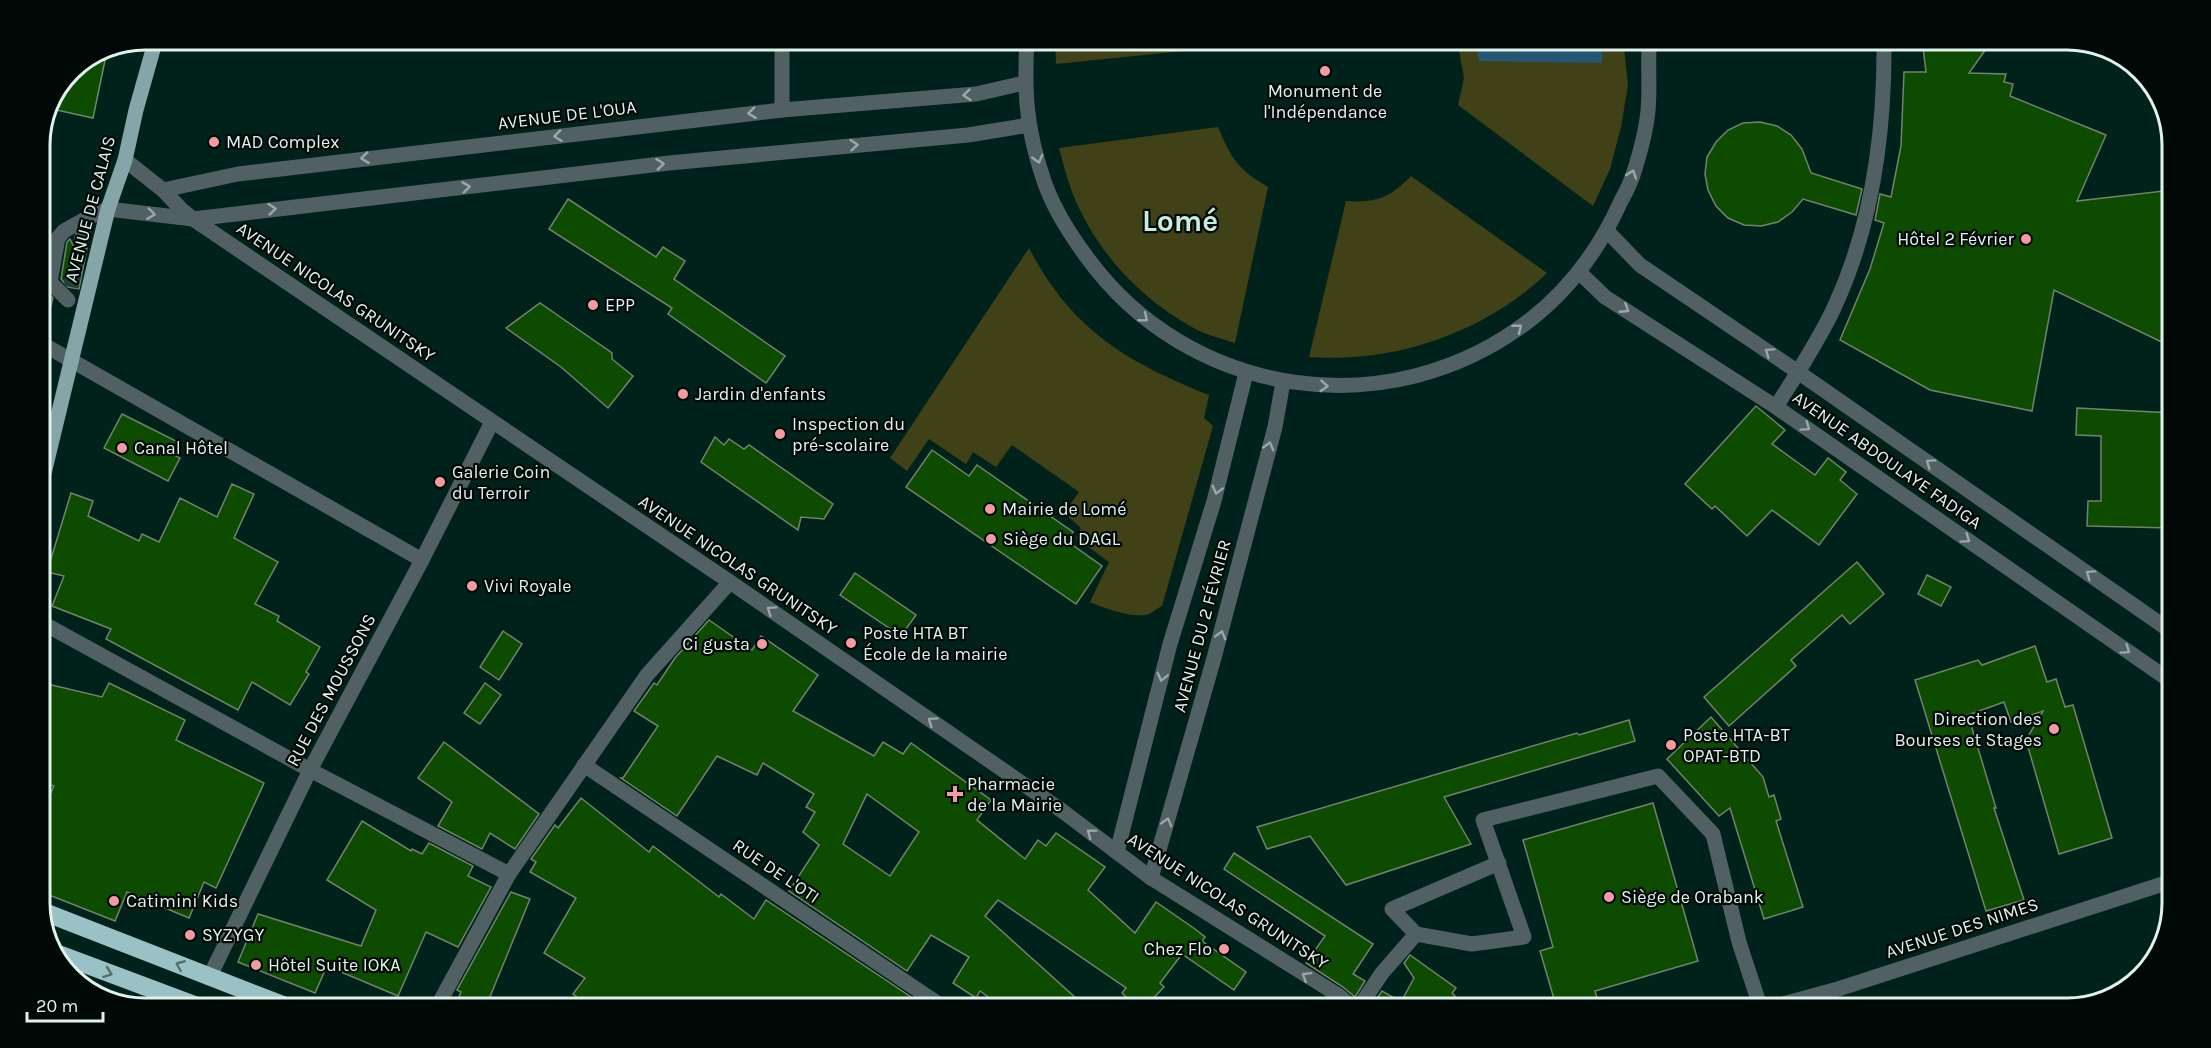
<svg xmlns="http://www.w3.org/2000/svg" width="2211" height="1048" font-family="Karla,sans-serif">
	<rect width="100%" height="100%" fill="#01221a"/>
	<g fill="#414117">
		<polygon points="1055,39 1217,39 1213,48 1056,64"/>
		<polygon points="1457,39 1623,39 1628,85 1621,127 1610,169 1593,206 1458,105 1464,78"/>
		<path d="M1218,127C1231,158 1238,170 1268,187L1235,343C1221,338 1205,335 1192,327C1138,297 1095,250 1072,192C1067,178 1063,163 1059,148Z"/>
		<path d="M1411,176L1547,273C1484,333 1395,363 1309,357L1346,201C1376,203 1390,198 1411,176Z"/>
		<path d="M1029,248C1071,329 1126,362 1209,395L1204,418L1213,426L1162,606C1158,608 1153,612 1149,614C1135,619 1103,608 1090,602L1109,562L1076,538L1081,528L1064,513L1079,492L1012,445L996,467L973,452L966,464L929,439L907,471L890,458Z"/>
	</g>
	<polygon fill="#245773" points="1475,39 1602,39 1602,63 1479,61"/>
	<g fill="#0d4b00" stroke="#70846d" stroke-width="1.5" fill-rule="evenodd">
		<polygon points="1922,39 1993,39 1969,73 2006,74 2004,82 2013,84 2010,96 2106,135 2077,201 2172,190 2172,347 2054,290 2032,411 1930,390 1840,340 1870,269 1884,223 1875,220 1880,194 1891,197 1901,146 1904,72 1926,72"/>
		<polygon points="108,46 93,118 52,109 70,70"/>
		<polygon points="1760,122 1777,126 1791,135 1802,149 1811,173 1862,189 1856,215 1803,199 1792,212 1778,222 1761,226 1744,225 1728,218 1716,206 1708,190 1705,174 1707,157 1716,142 1728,130 1743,123"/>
		<polygon points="568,199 656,257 663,247 685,261 674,279 785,356 766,383 668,314 672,308 549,229"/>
		<polygon points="39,235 48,236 40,281 43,288 53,298 46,324 39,323"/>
		<polygon points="70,239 74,247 78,250 87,248 79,289 68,287 61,279 67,242"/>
		<polygon points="540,303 612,353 612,359 633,376 608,408 561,367 506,328"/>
		<polygon points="1756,406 1785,430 1772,444 1815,475 1828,458 1846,472 1840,480 1857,494 1819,545 1772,510 1747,536 1715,506 1712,509 1685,484"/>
		<polygon points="2077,408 2172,413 2172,528 2087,526 2088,501 2101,501 2101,436 2076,435"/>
		<polygon points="122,414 180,443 174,455 180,458 168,481 104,448"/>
		<polygon points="715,437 724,445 729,439 744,449 749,445 833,504 824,519 801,517 798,530 701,462"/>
		<polygon points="932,450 969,476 977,465 1073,532 1067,541 1102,566 1076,604 906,487"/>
		<polygon points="232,484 254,494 234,538 278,562 255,604 279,616 277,621 320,647 306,672 309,674 290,705 252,682 238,710 106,639 111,629 52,606 64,576 47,572 71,493 93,501 88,516 139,541 142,534 159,542 180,498 217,517"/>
		<polygon points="1857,562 1884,594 1850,624 1842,615 1791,660 1796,666 1729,726 1704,697"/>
		<polygon points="855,573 916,615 901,636 840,595"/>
		<polygon points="1927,575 1951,587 1941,606 1918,594"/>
		<path d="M709,620L752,650L761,636L818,675L793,711L874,756L883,742L903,754L911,743L991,800L977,820L1025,859L1038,840L1046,846L1056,833L1105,867L1088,890L1135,933L1156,902L1195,929L1205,937L1202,941L1246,972L1234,990L1182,954L1160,983L1164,987L1143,1009H1138L1122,993L1126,988L998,900L985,916L1088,1009H1005L980,991L976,998L953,983L969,957L931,935L907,971L789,891L819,845L803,832L815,812L806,807L814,794L809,791L763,763L757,775L717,756L677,816L621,778H623L658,726L634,711L654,683L657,685L675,658ZM867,794L919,832L890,876L843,844Z"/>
		<polygon points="503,631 522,644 499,680 480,667"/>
		<polygon points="2035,646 2047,682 2056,679 2065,707 2073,705 2112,838 2059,854 2026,740 2043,711 2011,722 2004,702 1968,715 1996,808 1994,808 2024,900 1986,911 1915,680 1978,660 1982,665"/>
		<polygon points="39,682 102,697 109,683 185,720 176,740 264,783 216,888 204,882 189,918 127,892 115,921 39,891 39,841 46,827 39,823 39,818 54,786 39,782"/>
		<polygon points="485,683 501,695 480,724 464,713"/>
		<polygon points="1711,717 1763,777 1769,797 1774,795 1781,819 1776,821 1803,907 1764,919 1730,808 1719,816 1667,759"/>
		<polygon points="1629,720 1635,741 1444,797 1471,844 1346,885 1310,836 1267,849 1257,827 1577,733 1579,735"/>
		<polygon points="444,742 539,814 515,849 490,833 482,849 438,826 452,802 418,778"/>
		<polygon points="581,798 649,852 653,846 719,897 721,894 754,919 766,900 929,1009 593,1009 573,994 585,978 544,953 576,898 530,872 536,862 531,859 555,825 558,828"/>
		<polygon points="1653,803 1698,961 1595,991 1598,1001 1570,1009 1557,1009 1540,951 1553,947 1523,840"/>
		<polygon points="362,821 411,851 412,849 422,854 429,843 473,866 468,876 491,887 458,947 426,932 398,996 327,966 315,993 238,962 258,914 361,946 376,910 327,880"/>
		<polygon points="1234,853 1373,944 1353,974 1365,981 1355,997 1343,987 1306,963 1325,936 1224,869"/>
		<polygon points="511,892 530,899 485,1009 454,1009 461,992 457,990"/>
		<polygon points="1410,955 1456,988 1452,993 1455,996 1445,1009 1375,1009 1371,1007 1382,991 1401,1002 1414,978 1404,963"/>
	</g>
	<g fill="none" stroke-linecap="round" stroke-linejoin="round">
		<polyline stroke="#22413a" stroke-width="15" stroke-dasharray="15 8" stroke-linecap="butt" points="71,287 81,241"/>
		<g stroke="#516062" stroke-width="15">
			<polyline points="782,39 782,110"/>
			<path d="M1027,39C1024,92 1026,127 1043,178C1052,206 1069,233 1086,256C1189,399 1390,428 1530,320C1571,288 1600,248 1621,201C1626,192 1631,182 1634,172C1640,153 1646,131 1648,111C1650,90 1648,69 1649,48L1647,39"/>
			<polyline points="125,160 163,190 181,209 193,219 730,582 1061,810 1151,878 1338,995 1354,1009"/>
			<polyline points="163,190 238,174 782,110 976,94 1024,83"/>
			<polyline points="1608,232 1640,265 1798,372 2172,632"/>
			<polyline points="81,241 87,218 108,209 193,219 669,163 968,135 1029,125"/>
			<polyline points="1579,272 1605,297 1776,407 2172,682"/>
			<polyline points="68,300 50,282 58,238 64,231 87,218"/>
			<polyline points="39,342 422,560"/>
			<path d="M1776,407C1796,375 1818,342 1834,308C1873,224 1885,130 1884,39"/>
			<polyline points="39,621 310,770 509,874"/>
			<polyline points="584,765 946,1009"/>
			<polyline points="1117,852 1170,644 1214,501 1246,373"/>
			<polyline points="1499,863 1392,909 1416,934 1472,944 1524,937 1483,820 1658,776 1713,834 1739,942 1761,1009"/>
			<polyline points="1151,878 1214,658 1275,427 1283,382"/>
			<polyline points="209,978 310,770 422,560 492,422"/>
			<polyline points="436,1009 509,874 647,675 730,582"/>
			<polyline points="1323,1009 1338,995"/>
			<polyline points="1358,1009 1382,973 1416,934"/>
			<polyline points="1764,1009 1838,989 2172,881"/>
		</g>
		<polyline stroke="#85a5a9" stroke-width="15" points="39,494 108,209 125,160 136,110 156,39"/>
		<g stroke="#9ac1c5" stroke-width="18">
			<polyline points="39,910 293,1009"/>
			<polyline points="53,952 205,1009"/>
		</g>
	</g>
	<defs><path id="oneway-chevron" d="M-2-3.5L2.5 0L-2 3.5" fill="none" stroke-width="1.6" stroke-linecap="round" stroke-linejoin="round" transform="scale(1.5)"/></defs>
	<g stroke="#98a9a7">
		<use href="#oneway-chevron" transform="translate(967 95) rotate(175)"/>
		<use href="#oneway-chevron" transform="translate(752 113) rotate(173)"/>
		<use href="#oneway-chevron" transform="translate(558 136) rotate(173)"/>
		<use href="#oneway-chevron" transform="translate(854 145) rotate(-5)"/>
		<use href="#oneway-chevron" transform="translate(365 158) rotate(173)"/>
		<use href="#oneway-chevron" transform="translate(1038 159) rotate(75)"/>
		<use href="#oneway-chevron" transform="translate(660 164) rotate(-7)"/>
		<use href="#oneway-chevron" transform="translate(1632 174) rotate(-71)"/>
		<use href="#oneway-chevron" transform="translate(466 187) rotate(-7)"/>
		<use href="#oneway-chevron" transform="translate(272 209) rotate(-6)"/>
		<use href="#oneway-chevron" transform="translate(151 214) rotate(7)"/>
		<use href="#oneway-chevron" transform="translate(1625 309) rotate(33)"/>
		<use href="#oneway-chevron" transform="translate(1144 318) rotate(39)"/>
		<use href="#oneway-chevron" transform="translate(1518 328) rotate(-38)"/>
		<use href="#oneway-chevron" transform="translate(1769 352) rotate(-146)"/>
		<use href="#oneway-chevron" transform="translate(1324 386) rotate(4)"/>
		<use href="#oneway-chevron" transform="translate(1806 427) rotate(35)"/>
		<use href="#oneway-chevron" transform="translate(1269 446) rotate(-75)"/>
		<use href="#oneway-chevron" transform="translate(1930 463) rotate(-145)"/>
		<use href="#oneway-chevron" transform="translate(1217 490) rotate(104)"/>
		<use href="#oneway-chevron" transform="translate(1966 539) rotate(35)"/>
		<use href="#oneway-chevron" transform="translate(2090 574) rotate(-145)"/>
		<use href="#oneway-chevron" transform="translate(771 610) rotate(-145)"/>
		<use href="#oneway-chevron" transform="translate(1221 635) rotate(-75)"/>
		<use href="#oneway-chevron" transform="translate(2126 650) rotate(35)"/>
		<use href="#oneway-chevron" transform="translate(1162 677) rotate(104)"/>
		<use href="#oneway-chevron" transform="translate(932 721) rotate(-145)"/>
		<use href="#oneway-chevron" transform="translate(1167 822) rotate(-74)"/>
		<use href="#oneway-chevron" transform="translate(1091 833) rotate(-143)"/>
		<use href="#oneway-chevron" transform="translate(1306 976) rotate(-148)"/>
	</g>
	<g stroke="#556e6f">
		<use href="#oneway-chevron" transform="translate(180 965) rotate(-157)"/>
		<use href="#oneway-chevron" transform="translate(108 973) rotate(21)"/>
	</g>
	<g fill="#f49aa1" stroke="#010906" stroke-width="2">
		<circle cx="1325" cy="71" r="6"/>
		<circle cx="214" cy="142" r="6"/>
		<circle cx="2026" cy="239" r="6"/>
		<circle cx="593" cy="305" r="6"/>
		<circle cx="683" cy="394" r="6"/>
		<circle cx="780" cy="434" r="6"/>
		<circle cx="122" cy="448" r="6"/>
		<circle cx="440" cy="482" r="6"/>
		<circle cx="990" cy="509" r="6"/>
		<circle cx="991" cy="539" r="6"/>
		<circle cx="472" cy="586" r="6"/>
		<circle cx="851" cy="643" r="6"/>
		<circle cx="762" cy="644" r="6"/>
		<circle cx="2054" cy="729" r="6"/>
		<circle cx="1671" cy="745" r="6"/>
		<path d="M952 785h6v6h6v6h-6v6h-6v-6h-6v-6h6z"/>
		<circle cx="1609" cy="897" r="6"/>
		<circle cx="114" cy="901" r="6"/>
		<circle cx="190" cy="935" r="6"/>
		<circle cx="1224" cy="949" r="6"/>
		<circle cx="256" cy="965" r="6"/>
	</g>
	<g text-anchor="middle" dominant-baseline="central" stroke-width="4.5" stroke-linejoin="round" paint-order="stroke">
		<g font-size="18" fill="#e0f2ec" stroke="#010906" text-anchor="start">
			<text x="1325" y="91" text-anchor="middle">Monument de<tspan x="1325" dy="21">l'Indépendance</tspan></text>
			<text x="226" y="142">MAD Complex</text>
			<text x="2014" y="239" text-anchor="end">Hôtel 2 Février</text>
			<text x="605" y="305">EPP</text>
			<text x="695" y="394">Jardin d'enfants</text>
			<text x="792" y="424">Inspection du<tspan x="792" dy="21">pré-scolaire</tspan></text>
			<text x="134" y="448">Canal Hôtel</text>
			<text x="452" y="472">Galerie Coin<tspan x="452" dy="21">du Terroir</tspan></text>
			<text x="1002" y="509">Mairie de Lomé</text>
			<text x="1003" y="539">Siège du DAGL</text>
			<text x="484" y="586">Vivi Royale</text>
			<text x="863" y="633">Poste HTA BT<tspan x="863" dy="21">École de la mairie</tspan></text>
			<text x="750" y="644" text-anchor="end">Ci gusta</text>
			<text x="2042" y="719" text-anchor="end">Direction des<tspan x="2042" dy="21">Bourses et Stages</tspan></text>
			<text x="1683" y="735">Poste HTA-BT<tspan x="1683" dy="21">OPAT-BTD</tspan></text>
			<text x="967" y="784">Pharmacie<tspan x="967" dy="21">de la Mairie</tspan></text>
			<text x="1621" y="897">Siège de Orabank</text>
			<text x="126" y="901">Catimini Kids</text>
			<text x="202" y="935">SYZYGY</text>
			<text x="1212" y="949" text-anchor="end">Chez Flo</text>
			<text x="268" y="965">Hôtel Suite IOKA</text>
		</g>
		<g font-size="18" fill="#e0f2ec" stroke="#010906">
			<text transform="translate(567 115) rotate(-7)">AVENUE DE L'OUA</text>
			<text transform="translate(90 209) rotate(-75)">AVENUE DE CALAIS</text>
			<text transform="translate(336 292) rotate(34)">AVENUE NICOLAS GRUNITSKY</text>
			<text transform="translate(1887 460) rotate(35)">AVENUE ABDOULAYE FADIGA</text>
			<text transform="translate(738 565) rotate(34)">AVENUE NICOLAS GRUNITSKY</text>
			<text transform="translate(1202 626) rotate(-75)">AVENUE DU 2 FÉVRIER</text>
			<text transform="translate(331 690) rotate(-62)">RUE DES MOUSSONS</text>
			<text transform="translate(776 871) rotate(34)">RUE DE L'OTI</text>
			<text transform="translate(1228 901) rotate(33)">AVENUE NICOLAS GRUNITSKY</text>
			<text transform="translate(1962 928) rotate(-18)">AVENUE DES NIMES</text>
		</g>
		<g font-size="30" font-weight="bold" fill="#c8ece0" stroke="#010906">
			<text x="1180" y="221">Lomé</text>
		</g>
	</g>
	<path d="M0 0H2211V1048H0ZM145 50H2067A95 95 0 0 1 2162 145V903A95 95 0 0 1 2067 998H145A95 95 0 0 1 50 903V145A95 95 0 0 1 145 50Z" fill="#010906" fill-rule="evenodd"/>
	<path fill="none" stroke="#e0f2ec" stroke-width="3" d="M145 50H2067A95 95 0 0 1 2162 145V903A95 95 0 0 1 2067 998H145A95 95 0 0 1 50 903V145A95 95 0 0 1 145 50Z"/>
	<path d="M27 1012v9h76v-9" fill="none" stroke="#e0f2ec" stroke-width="3"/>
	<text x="36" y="1012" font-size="18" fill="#e0f2ec" stroke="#010906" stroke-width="4.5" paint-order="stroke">20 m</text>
</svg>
